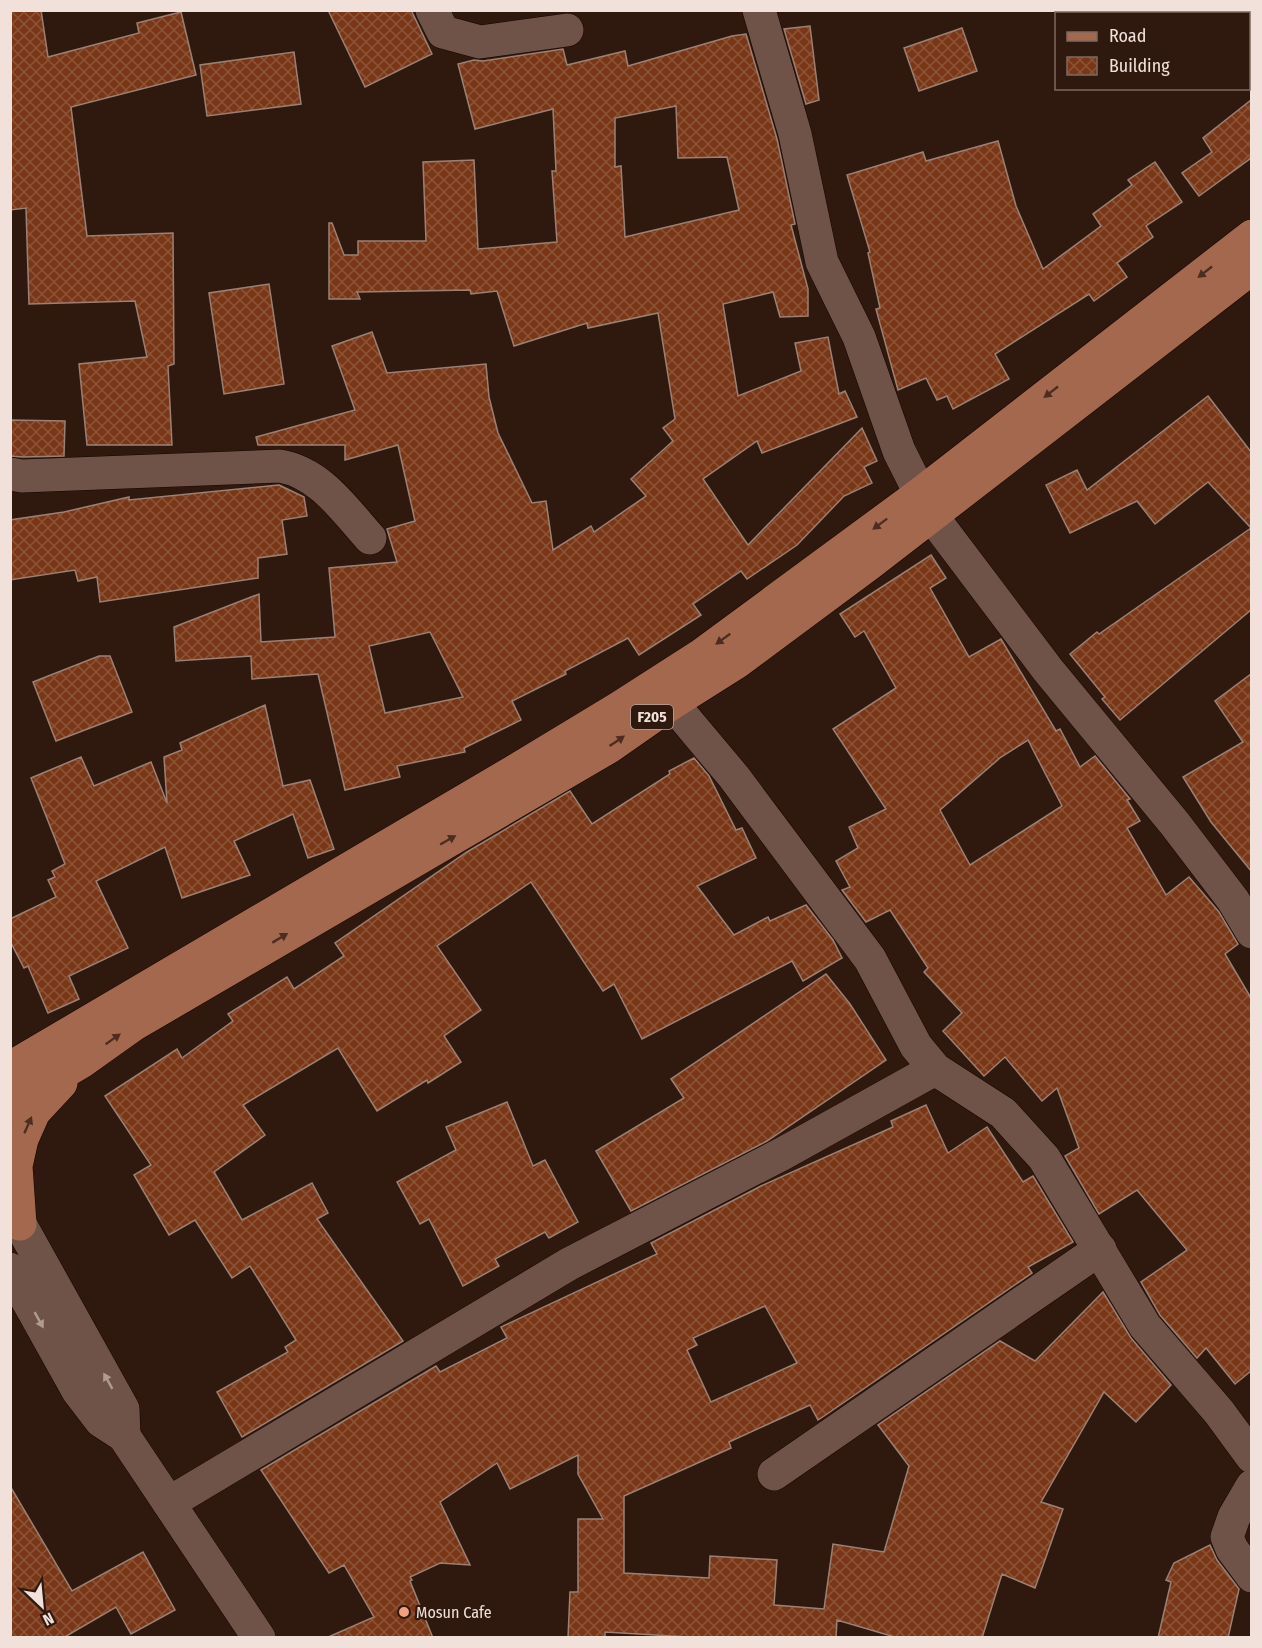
<svg xmlns="http://www.w3.org/2000/svg" width="1262" height="1648" font-family="'Fira Sans Condensed',sans-serif">
	<defs>
		<pattern id="building-cross-hatch" width="8" height="8" patternUnits="userSpaceOnUse" patternTransform="scale(1.5)"><rect width="8" height="8" fill="#793718"/><path d="M0 0l8 8M0 8l8-8" fill="none" stroke="#8c5439"/></pattern>
	</defs>
	<rect width="100%" height="100%" fill="#2f190f"/>
	<g fill="url(#building-cross-hatch)" stroke="#9d8074" stroke-width="1.5" fill-rule="evenodd">
		<polygon points="10,10 41,10 48,57 139,33 137,23 181,12 196,75 71,107 87,236 173,233 174,364 168,366 172,445 87,445 79,364 147,357 135,301 29,304 26,208 10,210"/>
		<polygon points="328,10 411,10 432,54 365,87"/>
		<polygon points="810,26 819,100 806,104 784,29"/>
		<polygon points="962,28 977,71 919,91 904,48"/>
		<path d="M746,34L777,139L795,224L791,225L808,289V316L780,317L773,292L723,304L738,396L801,371L795,343L828,337L839,394L845,391L857,417L762,453L757,441L703,479L748,545L862,428L877,461L864,467L872,483L844,496L797,545L747,579L741,571L693,604L701,615L639,655L628,638L565,671L566,674L512,701L521,720L464,748L465,752L397,766L400,777L345,790L318,674L252,679L251,656L176,661L174,627L259,594L261,642L335,637L329,568L397,562L387,529L415,521L398,445L345,460V445H258L256,437L355,410L332,346L372,332L387,373L486,364L489,397L498,433L532,503L546,501L553,550L591,526L594,532L646,496L631,479L673,441L663,428L675,419L658,313L588,328L587,323L514,346L497,291L471,294L470,290L357,292L360,299H329V223H332L344,255H358V241H426L423,162L474,160L478,249L557,242L552,171H556L553,109L475,129L458,64L474,60L483,61L563,49L567,65L625,51L628,66L732,36ZM676,106L678,158L727,157L739,210L625,237L621,166L615,167V118ZM430,632L463,697L385,713L369,646Z"/>
		<polygon points="294,52 301,104 207,116 200,65"/>
		<polygon points="1251,100 1251,158 1199,196 1182,173 1212,152 1203,138"/>
		<polygon points="998,141 1016,206 1043,269 1101,226 1093,214 1132,185 1128,180 1155,162 1182,202 1146,226 1153,237 1117,263 1127,277 1094,301 1089,294 995,354 1009,379 953,409 947,396 937,400 926,378 898,390 876,309 880,308 868,253 870,252 847,175 923,152 926,161"/>
		<polygon points="269,284 284,384 224,394 209,293"/>
		<polygon points="1208,396 1251,452 1251,610 1120,720 1102,699 1105,697 1070,654 1097,632 1099,634 1251,528 1208,482 1155,524 1137,501 1070,533 1046,485 1077,470 1087,490"/>
		<polygon points="10,420 65,421 64,456 23,457 10,456"/>
		<polygon points="279,485 304,497 307,516 282,520 287,554 258,558 258,578 100,602 97,577 78,581 75,570 10,580 10,520 64,512 129,497 129,500"/>
		<path d="M931,555L946,578L930,588L969,657L1001,639L1056,731L1060,729L1080,767L1095,756L1130,799L1127,800L1140,821L1127,828L1166,895L1189,877L1219,912L1238,944L1225,954L1251,998V1371L1235,1384L1206,1348L1197,1358L1160,1315L1141,1282L1187,1250L1137,1190L1099,1214L1065,1156L1079,1148L1057,1088L1042,1101L1005,1057L984,1076L943,1031L962,1013L924,972L928,968L890,910L866,922L842,890L850,887L836,861L858,848L849,827L886,809L833,729L896,688L864,631L855,637L840,614ZM1028,740L1062,806L970,865L940,810L1001,757Z"/>
		<polygon points="99,656 110,656 132,712 56,741 33,682"/>
		<polygon points="1251,674 1251,871 1211,822 1183,777 1243,742 1215,701"/>
		<polygon points="265,705 283,786 310,780 334,849 308,858 293,814 234,841 250,875 182,898 165,847 96,881 128,948 69,976 79,999 48,1013 28,966 24,968 10,941 10,919 56,897 48,880 55,877 52,871 65,864 31,778 81,757 94,786 151,762 167,803 164,757 182,750 180,743"/>
		<polygon points="694,758 709,776 736,830 742,828 756,858 697,886 734,935 768,917 770,921 806,905 833,940 842,958 803,981 792,961 642,1039 614,984 603,991 531,882 437,946 481,1010 444,1036 461,1062 428,1083 427,1080 377,1111 338,1048 243,1105 265,1135 214,1172 242,1220 312,1183 328,1213 317,1219 403,1341 242,1437 217,1392 288,1352 285,1347 296,1340 250,1266 232,1278 195,1220 169,1235 134,1175 151,1165 105,1096 177,1049 182,1058 233,1021 228,1014 287,977 294,989 344,956 335,943 467,852 570,791 592,824 670,774 669,771"/>
		<polygon points="826,974 850,1004 886,1060 767,1141 631,1211 596,1151 684,1098 671,1079"/>
		<polygon points="507,1102 533,1166 545,1160 578,1222 549,1238 545,1232 495,1259 499,1266 463,1286 429,1219 420,1224 397,1182 456,1150 446,1127"/>
		<path d="M926,1105L948,1153L987,1127L1023,1182L1033,1176L1073,1242L1028,1267L1032,1273L827,1414L818,1420L810,1405L729,1442L731,1448L624,1496V1573L709,1578L710,1556L777,1560L774,1605L824,1609L833,1544L884,1552L909,1466L878,1425L1000,1341L1035,1361L1103,1292L1131,1338L1171,1385L1136,1422L1104,1392L1041,1502L1063,1509L1035,1588L1002,1574L982,1638H898L837,1620L836,1638H705L605,1632V1638H568L570,1592H578V1519H603L578,1474V1455L510,1489L497,1463L440,1502L470,1565L440,1563L410,1577L412,1580L410,1581L433,1638H326L374,1617L344,1565L329,1573L261,1470L436,1366L440,1372L507,1338L501,1327L657,1254L651,1243L761,1186L893,1127L891,1121ZM765,1306L797,1363L711,1402L687,1350L697,1345L693,1338Z"/>
		<polygon points="10,1486 72,1591 143,1552 175,1610 131,1634 116,1607 63,1638 10,1638"/>
		<polygon points="1210,1545 1217,1560 1239,1589 1228,1638 1158,1638 1171,1582 1166,1580 1174,1563"/>
	</g>
	<g fill="none" stroke-linecap="round" stroke-linejoin="round">
		<defs>
			<g id="minor">
				<polyline points="432,10 443,32 480,42 567,30"/>
				<polyline points="759,10 795,134 822,262 859,337 899,451 931,515 1048,670 1175,824 1233,900 1252,932"/>
				<path d="M10,474L22,476L280,466C320,473 344,509 370,538"/>
				<polyline points="672,703 734,777 870,959 916,1046 935,1069 1003,1113 1044,1158 1145,1326 1219,1412 1252,1457"/>
				<polyline points="10,1203 20,1224 123,1409 124,1436"/>
				<polyline points="10,1269 78,1391 101,1421 124,1436 259,1638"/>
				<polyline points="774,1474 1100,1249"/>
				<polyline points="1252,1486 1234,1517 1227,1537 1232,1549 1252,1576"/>
				<polyline points="169,1503 569,1264 782,1154 935,1069"/>
			</g>
			<g id="major">
				<polyline points="10,1068 513,772 619,708 700,656 920,494 1252,236"/>
				<polyline points="10,1104 81,1062 133,1025 609,747 672,703 737,662 869,564 1252,268"/>
				<polyline points="20,1224 16,1166 22,1139 34,1112 61,1083"/>
			</g>
		</defs>
		<use href="#minor" stroke="#160400" stroke-width="34"/>
		<use href="#major" stroke="#160400" stroke-width="34"/>
		<use href="#minor" stroke="#6f5348" stroke-width="33"/>
		<use href="#major" stroke="#a4684f" stroke-width="33"/>
	</g>
	<defs><path id="oneway-solid" d="M-6-.8H1V-3.2L6.5 0L1 3.2V.8H-6Z" transform="scale(1.5)"/></defs>
	<g fill="#4c2d1f">
		<use href="#oneway-solid" transform="translate(1205 272) rotate(142)"/>
		<use href="#oneway-solid" transform="translate(1051 392) rotate(142)"/>
		<use href="#oneway-solid" transform="translate(880 524) rotate(143)"/>
		<use href="#oneway-solid" transform="translate(723 639) rotate(144)"/>
		<use href="#oneway-solid" transform="translate(617 741) rotate(-34)"/>
		<use href="#oneway-solid" transform="translate(448 840) rotate(-30)"/>
		<use href="#oneway-solid" transform="translate(280 938) rotate(-31)"/>
		<use href="#oneway-solid" transform="translate(113 1039) rotate(-35)"/>
		<use href="#oneway-solid" transform="translate(28 1125) rotate(-66)"/>
	</g>
	<g fill="#b09a91">
		<use href="#oneway-solid" transform="translate(39 1320) rotate(61)"/>
		<use href="#oneway-solid" transform="translate(108 1381) rotate(-119)"/>
	</g>
	<circle fill="#f2a17e" stroke="#2f190f" stroke-width="2" cx="404" cy="1612" r="6"/>
	<g text-anchor="middle" dominant-baseline="central" stroke-width="4.5" stroke-linejoin="round" paint-order="stroke">
		<rect fill="#2f190f" stroke="#b7a59d" stroke-width="1.5" x="631" y="705" width="42" height="24" rx="4.5"/>
		<g font-size="15" font-weight="bold" fill="#f1e1da">
			<text x="652" y="717">F205</text>
		</g>
		<g font-size="16" fill="#f1e1da" stroke="#2f190f" text-anchor="start">
			<text x="416" y="1612">Mosun Cafe</text>
		</g>
	</g>
	<rect width="1262" height="1648" fill="none" stroke="#f1e1da" stroke-width="24"/>
	<rect x="1055" y="12" width="195" height="78" fill="#2f190f" stroke="#7d6960" stroke-width="1.5"/>
	<rect x="1067" y="32" width="30" height="9" fill="#a4684f" stroke="#7d6960" stroke-width="1.5"/>
	<text x="1109" y="42" font-size="18" fill="#f1e1da">Road</text>
	<rect x="1067" y="57" width="30" height="18" fill="url(#building-cross-hatch)" stroke="#7d6960" stroke-width="1.5"/>
	<text x="1109" y="72" font-size="18" fill="#f1e1da">Building</text>
	<g transform="translate(42 1606) rotate(154)" stroke="#2f190f" stroke-width="4.5" paint-order="stroke">
	<path d="M0-4.5L10 22L0 15L-10 22Z" fill="#f1e1da"/>
	<text y="-9" font-size="16" font-weight="bold" text-anchor="middle" fill="#f1e1da">N</text>
	</g>
</svg>
